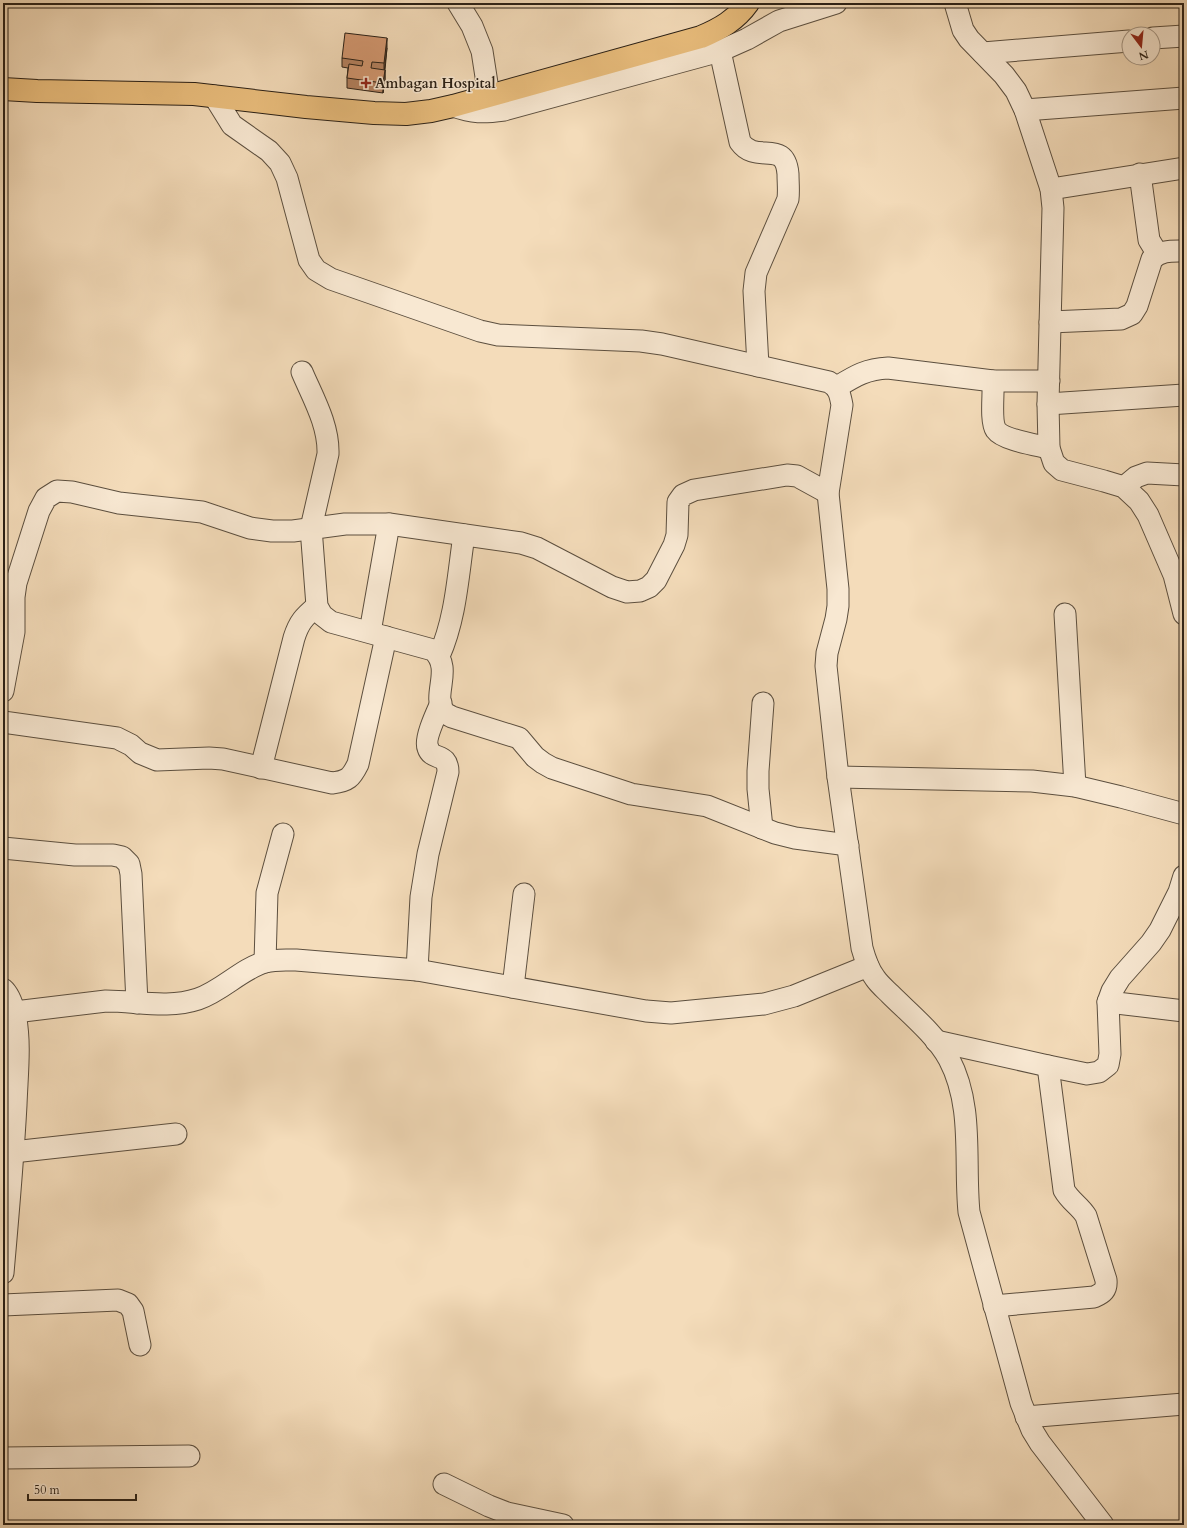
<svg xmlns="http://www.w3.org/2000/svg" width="1187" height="1528" font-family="Cardo,serif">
	<rect width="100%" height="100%" fill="#f4dcba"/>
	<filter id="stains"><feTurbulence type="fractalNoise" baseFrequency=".005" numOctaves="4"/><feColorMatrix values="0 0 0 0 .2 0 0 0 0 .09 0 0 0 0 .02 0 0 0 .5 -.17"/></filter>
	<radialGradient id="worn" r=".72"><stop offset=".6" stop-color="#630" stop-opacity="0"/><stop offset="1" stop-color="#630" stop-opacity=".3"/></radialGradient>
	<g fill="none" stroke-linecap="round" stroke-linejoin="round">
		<defs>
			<g id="minor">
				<polyline points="458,3 472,26 482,51 489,96"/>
				<polyline points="955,3 963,30 969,39 1004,75 1016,91 1025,110 1051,189 1053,208 1048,404 1049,448 1054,463 1062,470 1104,481 1124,487 1139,501 1148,515 1174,575 1184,614"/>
				<polyline points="1153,38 1184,36"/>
				<path d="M720,51L740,142C756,165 785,138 788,174C788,183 789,190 788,199L756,273L754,291L758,366"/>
				<polyline points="983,53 1129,41"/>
				<path d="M214,96L232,125L269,151L280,163L287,178L309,260L316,270L331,279L480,331L498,335L641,341L662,344L829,382C839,388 840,394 842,405L828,493L838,589V606L836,619L827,653L826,666L838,777L862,948C865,959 868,969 875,978C879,984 885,989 890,994C909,1013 936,1035 949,1059C974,1106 964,1161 969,1212L1021,1403L1032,1430L1040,1443L1103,1525"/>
				<path d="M453,106C473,113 483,113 504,110L720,51L747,39L779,21L836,3"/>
				<polyline points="1025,110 1184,98"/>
				<polyline points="1140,174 1149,240 1157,253"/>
				<polyline points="1051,189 1184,168"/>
				<path d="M1050,322L1121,319L1132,314L1137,306L1152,259C1161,250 1171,251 1184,251"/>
				<path d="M302,372C313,398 329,425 328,454L311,528L317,606L322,615L331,622L433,650C454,669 431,695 444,712C446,714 450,716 452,717L519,738L535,757L543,763L552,768L631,794L707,806L775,833L795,838L848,845"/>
				<path d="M993,381C994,392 990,421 996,430C1003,440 1037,445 1049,448"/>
				<path d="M837,387C855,376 866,369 888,368L993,381H1049"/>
				<polyline points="1048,404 1184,395"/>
				<polyline points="1124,487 1136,477 1147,473 1184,475"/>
				<polyline points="1065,614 1075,786"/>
				<polyline points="370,632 389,524"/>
				<path d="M439,656C456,618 458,575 464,535"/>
				<polyline points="3,691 14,632 14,597 16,583 39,511 46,498 57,491 72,492 119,503 202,512 250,528 272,531 293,531 345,524 389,524 521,543 537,548 612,587 627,592 640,591 649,587 656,580 674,545 677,535 678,502 683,495 694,490 787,475 797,476 828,493"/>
				<path d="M3,722L117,738L131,745L140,753L157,760L209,758L223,759L332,783C348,781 351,778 358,764L386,637"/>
				<path d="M261,768L294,638C299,622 304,617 317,606"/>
				<polyline points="838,777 1032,781 1075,786 1121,797 1184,814"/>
				<polyline points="762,828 758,789 758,771 763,703"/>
				<polyline points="3,848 75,855 113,855 122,857 129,864 131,874 137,1003"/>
				<polyline points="265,962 267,893 283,834"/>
				<path d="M417,970L421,897L428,854L448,772C448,752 432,761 428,748C424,739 437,712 441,703"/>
				<polyline points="513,987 524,894"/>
				<path d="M3,989C9,994 13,1006 15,1014C21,1043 17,1075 16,1105C13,1161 8,1217 3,1273"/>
				<polyline points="1108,1002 1184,1011"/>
				<path d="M15,1012L106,1001C137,1001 168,1009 198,999C222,991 241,969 265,962C275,959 286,960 296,960L417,970L646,1011L671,1013L764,1004L794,996L868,966"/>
				<polyline points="936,1041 1048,1066 1087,1074 1099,1072 1108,1065 1110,1054 1108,1002 1112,991 1120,978 1151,943 1160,930 1179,892 1184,876"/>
				<polyline points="13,1152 176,1134"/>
				<polyline points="3,1305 118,1300 128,1304 133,1311 140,1345"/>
				<path d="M994,1306L1094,1297C1103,1293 1107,1290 1106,1280L1086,1216C1080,1206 1070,1201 1064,1190L1048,1066"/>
				<polyline points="1026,1417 1184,1404"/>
				<polyline points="3,1458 189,1456"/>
				<polyline points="444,1484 489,1506 507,1513 563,1525"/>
			</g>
			<path id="major" d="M3,89L37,91L194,94L306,107L374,113L406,114L431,111L453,106L701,37C720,29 736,20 748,3"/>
		</defs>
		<use href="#minor" stroke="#5c4f3f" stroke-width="23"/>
		<use href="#major" stroke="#2a2016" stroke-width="24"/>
		<use href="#minor" stroke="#f8e8d2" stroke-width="21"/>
		<use href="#major" stroke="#eabe7d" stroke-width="22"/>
	</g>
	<polygon fill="#b58260" stroke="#2a2016" points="387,48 385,70 385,79 383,93 347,88 347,78 348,68 342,67 342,58"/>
	<g fill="#936a4e" stroke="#2a2016">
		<polygon points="387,38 387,48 384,73 384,63"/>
		<polygon points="385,70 385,79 383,93 383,83"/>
	</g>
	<polygon fill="#d29770" stroke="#2a2016" points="345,33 387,38 384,63 372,62 371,68 385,70 383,83 347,78 349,64 362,66 363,61 342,58"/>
	<path fill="#8f2418" stroke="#f8e8d2" stroke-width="1.5" d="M364 77h4v4h4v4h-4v4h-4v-4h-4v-4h4z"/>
	<g text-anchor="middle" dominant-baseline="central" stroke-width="3" stroke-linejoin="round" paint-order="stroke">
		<g font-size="14" font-weight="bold" fill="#2a2016" stroke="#f8e8d2" text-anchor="start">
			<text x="375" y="83">Ambagan Hospital</text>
		</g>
	</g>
	<rect width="1187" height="1528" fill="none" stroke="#f4dcba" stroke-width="16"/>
	<rect x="4" y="4" width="1179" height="1520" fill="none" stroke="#2a2016" stroke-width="2"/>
	<rect x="8" y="8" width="1171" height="1512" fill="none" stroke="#2a2016"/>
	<g transform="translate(1141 46) rotate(164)"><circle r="19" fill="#f8e8d2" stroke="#a69887"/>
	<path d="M0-3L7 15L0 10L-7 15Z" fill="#8f2418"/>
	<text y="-6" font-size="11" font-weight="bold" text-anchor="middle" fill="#2a2016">N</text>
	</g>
	<path d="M28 1494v6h108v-6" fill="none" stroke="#2a2016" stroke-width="2"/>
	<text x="34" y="1494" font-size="12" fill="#2a2016" stroke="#f8e8d2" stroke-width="3" paint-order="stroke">50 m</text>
	<rect width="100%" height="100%" filter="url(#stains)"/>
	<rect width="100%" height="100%" fill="url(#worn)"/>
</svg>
